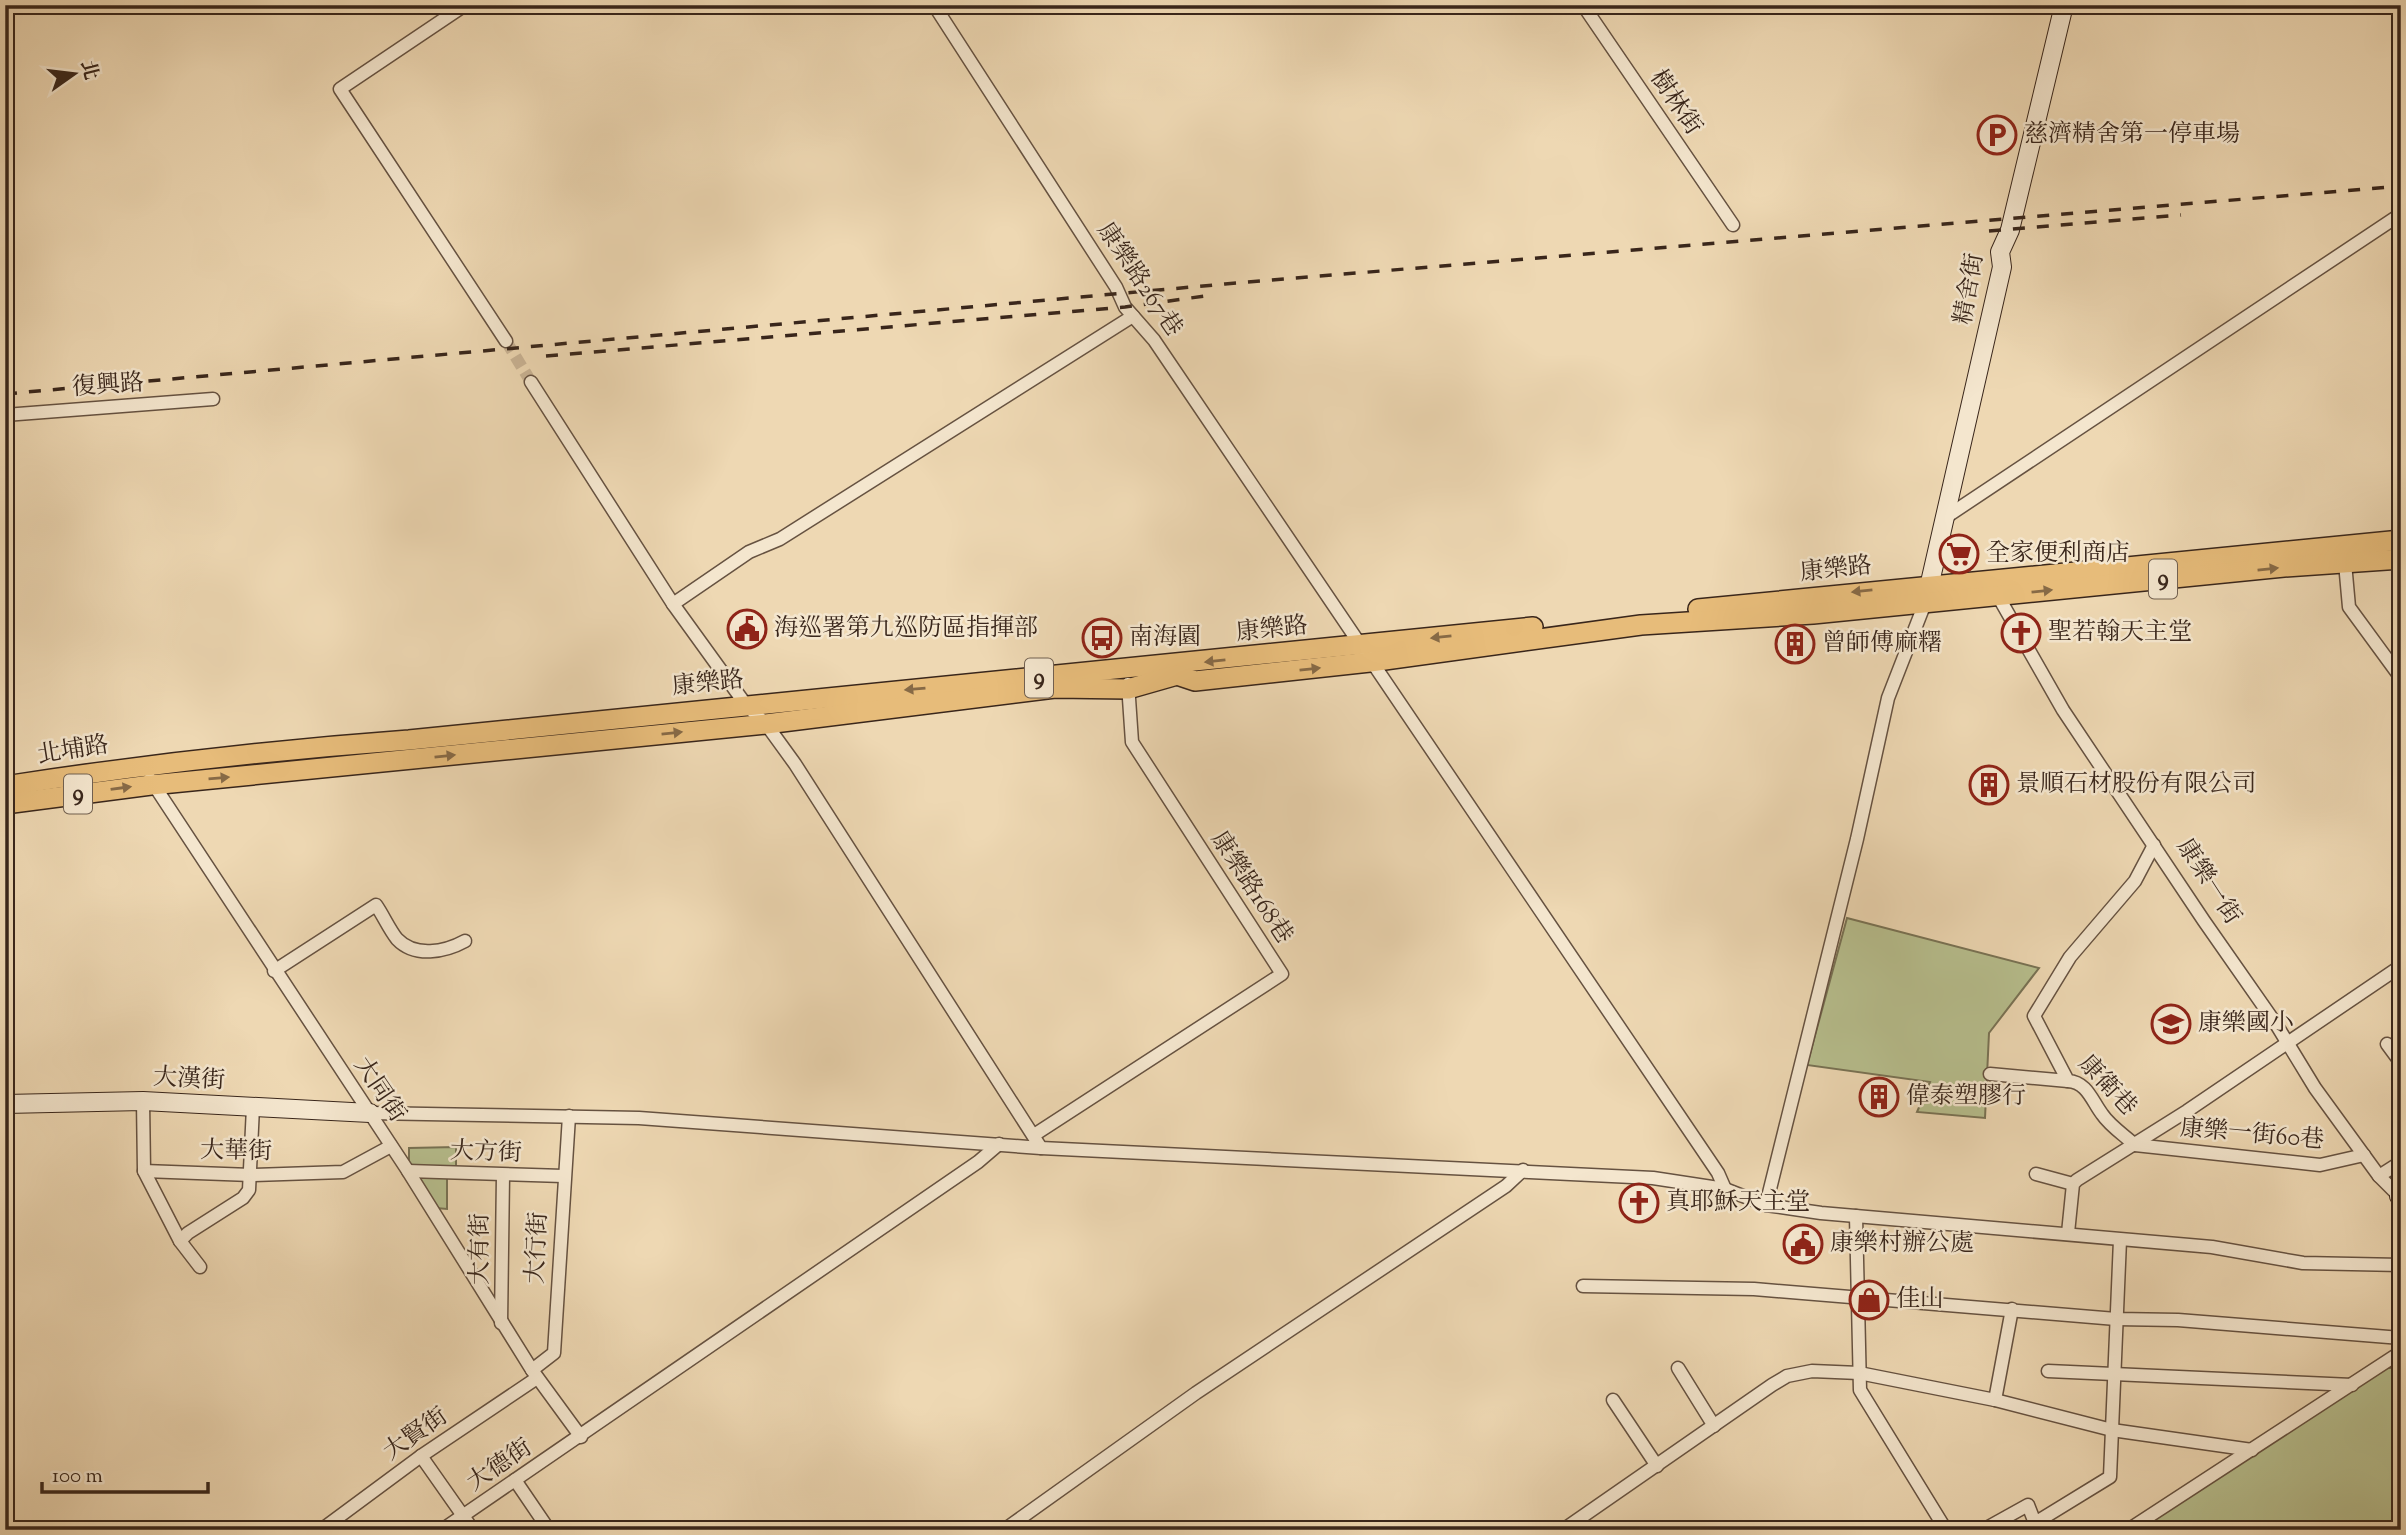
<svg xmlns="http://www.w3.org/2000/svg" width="2406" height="1535" font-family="'Sorts Mill Goudy','Noto Serif TC',serif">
	<rect width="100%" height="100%" fill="#eed8b3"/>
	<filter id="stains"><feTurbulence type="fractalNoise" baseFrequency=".00286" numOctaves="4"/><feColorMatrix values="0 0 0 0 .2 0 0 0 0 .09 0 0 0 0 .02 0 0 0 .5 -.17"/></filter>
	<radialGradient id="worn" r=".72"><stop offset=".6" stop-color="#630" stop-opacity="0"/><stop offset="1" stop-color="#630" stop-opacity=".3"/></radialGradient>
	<g fill="#b7bf8e" stroke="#787254" stroke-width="2">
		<polygon points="1847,918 2039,968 1989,1033 1985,1118 1917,1112 1930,1082 1807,1065"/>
		<polygon points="456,1147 456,1166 409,1167 409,1148"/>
		<polygon points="416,1176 447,1177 447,1209 436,1208"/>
		<polygon points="2380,1368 2401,1368 2401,1530 2133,1530"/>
	</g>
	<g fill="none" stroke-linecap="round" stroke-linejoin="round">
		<polyline stroke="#cab495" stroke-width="12" stroke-dasharray="12 6" stroke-linecap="butt" points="506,341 531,382"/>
		<defs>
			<g id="street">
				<polyline points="465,5 340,89 506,341"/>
				<polyline points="934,5 1116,287 1125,307 1154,340 1718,1173 1725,1189"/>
				<polyline points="1583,5 1733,225"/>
				<polyline points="531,382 673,604 746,705 766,724 795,764 1041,1148"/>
				<polyline points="5,415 213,399"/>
				<polyline points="1946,517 2401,214"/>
				<polyline points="2345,563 2349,607 2401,678"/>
				<polyline points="1998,589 1998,596 2063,710 2204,921 2276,1024 2315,1088 2379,1176 2399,1196"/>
				<polyline points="673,604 749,552 780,539 1133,316"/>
				<polyline points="150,779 408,1171 532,1370 581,1437"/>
				<path d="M274,971L376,905C383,915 389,929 397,939C415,958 445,952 465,941"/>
				<polyline points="2387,1044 2401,1063"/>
				<polyline points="1990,1074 2068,1081"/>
				<polyline points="143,1101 144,1171 180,1241 200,1267"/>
				<polyline points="370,1113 639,1118 1041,1148 1653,1178 1725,1189 1766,1205 1821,1213 2212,1247 2303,1263 2401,1265"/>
				<polyline points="1034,1135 1282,974 1132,742 1128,684"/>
				<path d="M2135,1145C2124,1135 2110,1126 2102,1114C2092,1101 2087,1082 2068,1081L2034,1016L2070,957L2135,881L2154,845"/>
				<polyline points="2135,1145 2320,1165 2364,1155"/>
				<polyline points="144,1171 251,1175 343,1172 391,1146"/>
				<polyline points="408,1171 563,1176"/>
				<polyline points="2036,1174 2073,1184"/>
				<polyline points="2379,1176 2401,1162"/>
				<polyline points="1766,1205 1857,839 1888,698 1925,603"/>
				<polyline points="1856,1216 1860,1390 1946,1530"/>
				<polyline points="2068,1233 2073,1184 2077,1180 2187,1111 2401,966"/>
				<polyline points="180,1241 188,1233 243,1198 249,1190 253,1107"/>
				<polyline points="1583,1286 1754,1289 2116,1319 2178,1320 2401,1338"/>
				<polyline points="501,1323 503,1175"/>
				<polyline points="1678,1368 1714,1426"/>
				<polyline points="532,1370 554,1353 569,1116"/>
				<polyline points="2048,1371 2352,1385"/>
				<polyline points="1613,1400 1657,1466"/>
				<polyline points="1995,1400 2012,1309"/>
				<polyline points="421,1456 473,1530"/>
				<polyline points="515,1480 549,1530"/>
				<polyline points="321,1530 421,1456 537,1378"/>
				<polyline points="442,1530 978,1162 999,1144"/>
				<polyline points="1004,1530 1196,1393 1506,1186 1523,1170"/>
				<polyline points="1563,1530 1772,1385 1787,1376 1812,1371 1859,1373 1995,1400 2112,1430 2252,1450"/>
				<polyline points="1983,1530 2028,1505 2035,1523 2110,1477 2120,1240"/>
				<polyline points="2128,1530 2401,1352"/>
			</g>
			<g id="secondary">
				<polyline points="1926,600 2002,267 2000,252 2010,230 2064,5"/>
				<polyline points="5,1104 143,1101 370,1113"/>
				<polyline points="2399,1196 2401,1199"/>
			</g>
			<g id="primary">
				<polyline points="1698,609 2401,540"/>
				<path d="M5,786C140,765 273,750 409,740L1533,627"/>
				<polyline points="5,804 151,785 766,724 1055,688 1128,689 1177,675 1195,681 1370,662 1641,625 1813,614 2284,567 2401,559"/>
			</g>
		</defs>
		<use href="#street" stroke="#665241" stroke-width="15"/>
		<use href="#secondary" stroke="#39261b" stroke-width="20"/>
		<use href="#primary" stroke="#39261b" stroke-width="22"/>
		<use href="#street" stroke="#f4e6ce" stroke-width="12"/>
		<use href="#secondary" stroke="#f4e6ce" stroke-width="18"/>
		<use href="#primary" stroke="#e7bc7a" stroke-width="19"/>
		<g stroke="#39261b" stroke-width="3.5" stroke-dasharray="12 12" stroke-linecap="butt">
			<polyline points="1989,231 2181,215"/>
			<polyline points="546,356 1125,307 1205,296"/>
			<polyline points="5,394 1225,284 2401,186"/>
		</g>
	</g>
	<defs><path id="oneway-solid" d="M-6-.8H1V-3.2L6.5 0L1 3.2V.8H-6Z" transform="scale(1.75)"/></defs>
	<g fill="#876a46">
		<use href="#oneway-solid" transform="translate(2268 569) rotate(-6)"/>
		<use href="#oneway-solid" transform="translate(1862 591) rotate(174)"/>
		<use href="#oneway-solid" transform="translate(2042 591) rotate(-6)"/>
		<use href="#oneway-solid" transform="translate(1441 637) rotate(174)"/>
		<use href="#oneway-solid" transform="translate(1215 661) rotate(174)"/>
		<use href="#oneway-solid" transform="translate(1310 669) rotate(-6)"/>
		<use href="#oneway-solid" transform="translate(915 689) rotate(175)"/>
		<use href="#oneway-solid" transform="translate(672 733) rotate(-6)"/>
		<use href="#oneway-solid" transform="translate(445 756) rotate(-6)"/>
		<use href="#oneway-solid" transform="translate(219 778) rotate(-5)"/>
		<use href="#oneway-solid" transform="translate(121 788) rotate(-8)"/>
	</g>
	<defs>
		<symbol id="parking-ring" viewBox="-11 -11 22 22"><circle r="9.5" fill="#f4e6ce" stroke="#8f2418" stroke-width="1.5"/><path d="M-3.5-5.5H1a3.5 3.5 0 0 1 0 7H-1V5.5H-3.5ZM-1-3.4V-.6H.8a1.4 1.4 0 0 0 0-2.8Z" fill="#8f2418"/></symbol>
		<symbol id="supermarket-ring" viewBox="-11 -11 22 22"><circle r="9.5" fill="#f4e6ce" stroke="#8f2418" stroke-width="1.5"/><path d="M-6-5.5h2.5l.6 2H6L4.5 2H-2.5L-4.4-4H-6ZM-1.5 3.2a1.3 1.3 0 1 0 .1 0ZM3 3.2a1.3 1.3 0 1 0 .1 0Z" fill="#8f2418"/></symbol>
		<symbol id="civic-ring" viewBox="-11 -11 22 22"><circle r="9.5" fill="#f4e6ce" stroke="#8f2418" stroke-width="1.5"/><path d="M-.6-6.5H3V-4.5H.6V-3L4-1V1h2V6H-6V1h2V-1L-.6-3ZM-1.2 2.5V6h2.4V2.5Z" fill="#8f2418"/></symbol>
		<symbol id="church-ring" viewBox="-11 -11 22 22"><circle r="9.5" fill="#f4e6ce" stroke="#8f2418" stroke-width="1.5"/><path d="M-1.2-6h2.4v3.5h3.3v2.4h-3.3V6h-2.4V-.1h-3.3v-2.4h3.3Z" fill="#8f2418"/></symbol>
		<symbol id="bus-ring" viewBox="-11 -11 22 22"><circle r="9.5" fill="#f4e6ce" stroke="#8f2418" stroke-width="1.5"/><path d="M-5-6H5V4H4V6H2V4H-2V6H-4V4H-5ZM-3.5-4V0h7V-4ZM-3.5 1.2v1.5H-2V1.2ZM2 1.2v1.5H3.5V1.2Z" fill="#8f2418"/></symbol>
		<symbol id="building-ring" viewBox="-11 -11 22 22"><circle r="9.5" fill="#f4e6ce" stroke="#8f2418" stroke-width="1.5"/><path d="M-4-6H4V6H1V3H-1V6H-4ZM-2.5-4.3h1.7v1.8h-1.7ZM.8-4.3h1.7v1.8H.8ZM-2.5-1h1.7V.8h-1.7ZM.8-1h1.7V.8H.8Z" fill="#8f2418"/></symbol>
		<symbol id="school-ring" viewBox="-11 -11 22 22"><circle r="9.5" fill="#f4e6ce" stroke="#8f2418" stroke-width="1.5"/><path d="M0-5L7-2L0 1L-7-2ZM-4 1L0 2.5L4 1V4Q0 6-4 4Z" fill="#8f2418"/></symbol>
		<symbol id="shop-ring" viewBox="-11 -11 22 22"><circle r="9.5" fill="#f4e6ce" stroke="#8f2418" stroke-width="1.5"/><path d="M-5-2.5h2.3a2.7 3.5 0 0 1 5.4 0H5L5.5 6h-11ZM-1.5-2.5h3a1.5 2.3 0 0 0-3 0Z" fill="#8f2418"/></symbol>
	</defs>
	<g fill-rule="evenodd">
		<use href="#parking-ring" x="1975" y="113" width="44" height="44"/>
		<use href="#supermarket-ring" x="1937" y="532" width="44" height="44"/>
		<use href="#civic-ring" x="725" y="607" width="44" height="44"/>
		<use href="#church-ring" x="1999" y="611" width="44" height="44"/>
		<use href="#bus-ring" x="1080" y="616" width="44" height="44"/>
		<use href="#building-ring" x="1773" y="622" width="44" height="44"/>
		<use href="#building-ring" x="1967" y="763" width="44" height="44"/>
		<use href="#school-ring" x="2149" y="1002" width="44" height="44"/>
		<use href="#building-ring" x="1857" y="1075" width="44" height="44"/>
		<use href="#church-ring" x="1617" y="1181" width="44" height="44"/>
		<use href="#civic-ring" x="1781" y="1222" width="44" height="44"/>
		<use href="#shop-ring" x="1847" y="1278" width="44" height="44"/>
	</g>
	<g text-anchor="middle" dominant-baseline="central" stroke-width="5" stroke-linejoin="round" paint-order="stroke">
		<g fill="#f4e6ce" stroke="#716051" stroke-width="2">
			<rect x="2149" y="559.5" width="28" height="39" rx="5"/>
			<rect x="1025" y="658.5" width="28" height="39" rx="5"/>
			<rect x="64" y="774.5" width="28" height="39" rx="5"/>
		</g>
		<g font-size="23" font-weight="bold" fill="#39261b">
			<text x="2163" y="579">9</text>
			<text x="1039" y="678">9</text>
			<text x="78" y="794">9</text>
		</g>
		<g font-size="24" fill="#39261b" stroke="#f4e6ce">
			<text transform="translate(1675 103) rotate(56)">樹林街</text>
			<text transform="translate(1139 280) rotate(56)">康樂路267巷</text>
			<text transform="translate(1970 289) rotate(-80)">精舍街</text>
			<text transform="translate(108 386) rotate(-4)">復興路</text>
			<text transform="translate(1836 570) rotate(-6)">康樂路</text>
			<text transform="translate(1272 630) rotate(-6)">康樂路</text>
			<text transform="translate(708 684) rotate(-6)">康樂路</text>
			<text transform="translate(73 751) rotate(-9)">北埔路</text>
			<text transform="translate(2208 882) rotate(57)">康樂一街</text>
			<text transform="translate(1251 888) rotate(57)">康樂路168巷</text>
			<text transform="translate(189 1080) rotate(3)">大漢街</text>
			<text transform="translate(2107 1086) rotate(47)">康衛巷</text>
			<text transform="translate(379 1090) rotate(56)">大同街</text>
			<text transform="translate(2252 1135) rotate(5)">康樂一街60巷</text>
			<text transform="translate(236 1152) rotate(1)">大華街</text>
			<text transform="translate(486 1153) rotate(2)">大方街</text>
			<text transform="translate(538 1248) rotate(-87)">大行街</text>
			<text transform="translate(481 1249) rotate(-90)">大有街</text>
			<text transform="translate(416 1435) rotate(-35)">大賢街</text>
			<text transform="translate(500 1466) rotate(-34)">大德街</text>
		</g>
		<g font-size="24" fill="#39261b" stroke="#f4e6ce" text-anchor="start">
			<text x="2024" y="135">慈濟精舍第一停車場</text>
			<text x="1986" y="554">全家便利商店</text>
			<text x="774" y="629">海巡署第九巡防區指揮部</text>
			<text x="2048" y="633">聖若翰天主堂</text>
			<text x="1129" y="638">南海園</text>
			<text x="1822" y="644">曾師傅麻糬</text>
			<text x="2016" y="785">景順石材股份有限公司</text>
			<text x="2198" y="1024">康樂國小</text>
			<text x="1906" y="1097">偉泰塑膠行</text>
			<text x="1666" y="1203">真耶穌天主堂</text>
			<text x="1830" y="1244">康樂村辦公處</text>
			<text x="1896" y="1300">佳山</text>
		</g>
	</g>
	<rect width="2406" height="1535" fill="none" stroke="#eed8b3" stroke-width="28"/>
	<rect x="7" y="7" width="2392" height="1521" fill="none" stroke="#39261b" stroke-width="3.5"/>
	<rect x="14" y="14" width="2378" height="1507" fill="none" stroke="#39261b" stroke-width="2"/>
	<g transform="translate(74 74) rotate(76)" stroke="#f4e6ce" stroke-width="5" paint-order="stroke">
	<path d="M0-5L12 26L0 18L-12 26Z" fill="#39261b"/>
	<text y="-10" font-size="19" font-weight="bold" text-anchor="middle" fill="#39261b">北</text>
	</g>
	<path d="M42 1482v10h166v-10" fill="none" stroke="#39261b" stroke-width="3.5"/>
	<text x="52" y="1482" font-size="21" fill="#39261b" stroke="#f4e6ce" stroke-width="5" paint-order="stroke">100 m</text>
	<rect width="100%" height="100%" filter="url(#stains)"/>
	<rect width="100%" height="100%" fill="url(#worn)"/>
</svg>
